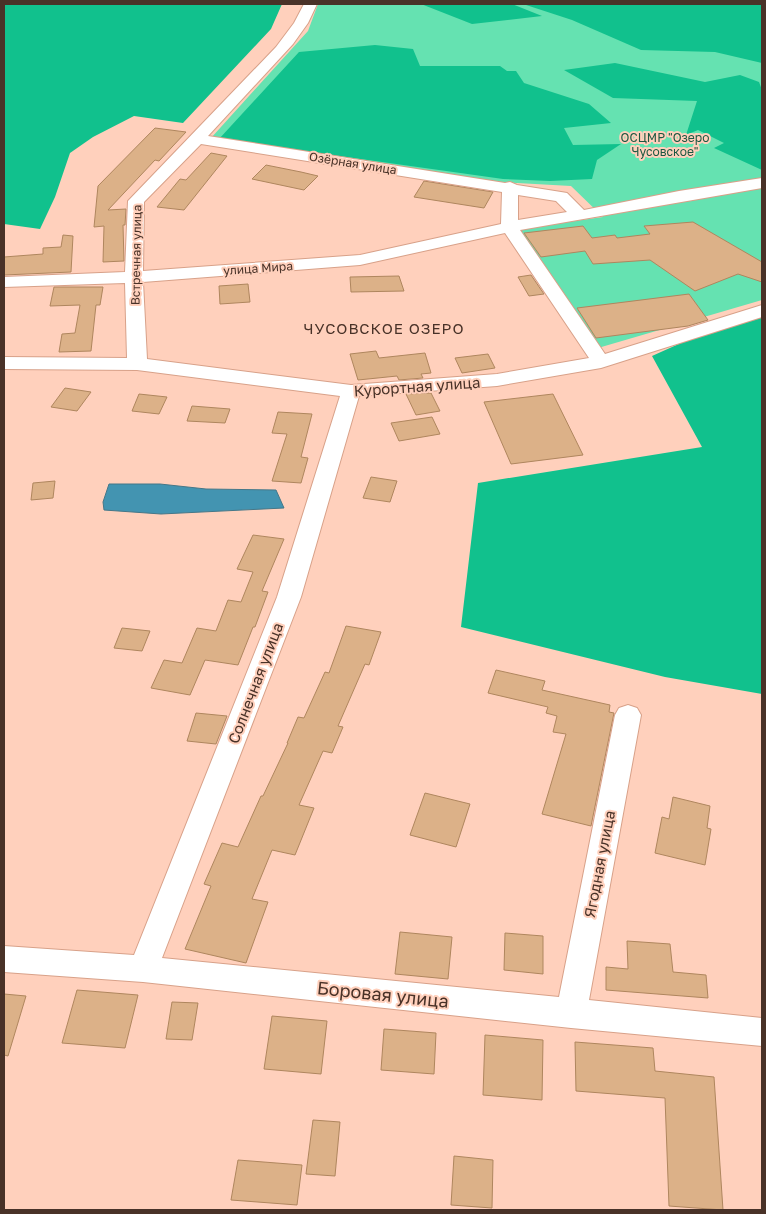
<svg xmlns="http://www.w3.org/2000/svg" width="766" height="1214" font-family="'Golos Text',sans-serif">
	<rect width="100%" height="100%" fill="#ffd0bc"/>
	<polygon fill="#65e2b1" points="318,4 541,4 762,41 762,300 598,348 518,229 603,217 571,186 501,182 211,138 308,31"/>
	<g fill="#11c18d">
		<polygon points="4,4 282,4 271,29 183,123 134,116 93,137 70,153 55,197 40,229 4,224"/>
		<polygon points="421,4 512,4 542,16 472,24"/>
		<polygon points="523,4 762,4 762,63 715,52 641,50 572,20"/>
		<polygon points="375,45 413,49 420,66 500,66 507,71 516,71 524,83 589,104 611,123 564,128 573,145 621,144 597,160 592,179 550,181 503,179 219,139 299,52"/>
		<polygon points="615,63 705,82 740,75 759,82 762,90 762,170 714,148 724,143 698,130 686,135 697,101 613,98 564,70"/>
		<polygon points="762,315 762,694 665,677 461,627 478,483 702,447 652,356 739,317"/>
	</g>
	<polygon fill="#4394b1" stroke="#457788" points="109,484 160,484 206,489 276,490 284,508 161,514 104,510 103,502"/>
	<g fill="#dcb188" stroke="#af865e">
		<polygon points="155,128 186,132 159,161 155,160 108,210 126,209 125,225 123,225 124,261 103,262 104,226 94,227 98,186"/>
		<polygon points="211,153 227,156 184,210 157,207 180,179 186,180"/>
		<polygon points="266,165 301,172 318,176 304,190 252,179"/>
		<polygon points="424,181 493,192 484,208 414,197"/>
		<polygon points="693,222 762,262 762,282 738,274 695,291 650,260 593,264 585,251 541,257 524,233 583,226 592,238 615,235 617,238 650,234 644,226"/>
		<polygon points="63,235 73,236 71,272 4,275 4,257 43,254 43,248 61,247"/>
		<polygon points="531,275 544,294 529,296 518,277"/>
		<polygon points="399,276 404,291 351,292 350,277"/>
		<polygon points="248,284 250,302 220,304 219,286"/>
		<polygon points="54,287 103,287 100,305 96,305 91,351 59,352 62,334 75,333 80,305 50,306"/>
		<polygon points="689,294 708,320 688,326 596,338 577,308"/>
		<polygon points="376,351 379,358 425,353 431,373 421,374 423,378 399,380 397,376 358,380 350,354"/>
		<polygon points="488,354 495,368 462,373 455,358"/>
		<polygon points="65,388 91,392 77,411 51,407"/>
		<polygon points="431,393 440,411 416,415 406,394"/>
		<polygon points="139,394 167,397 159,414 132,411"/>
		<polygon points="553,394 583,455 511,464 484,402"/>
		<polygon points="192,406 230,409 225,423 187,421"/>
		<polygon points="278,412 312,414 301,457 308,458 301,483 272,481 287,434 272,433"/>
		<polygon points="432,417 440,434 399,441 391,423"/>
		<polygon points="371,477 397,481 390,502 363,498"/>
		<polygon points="55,481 53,498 31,500 33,483"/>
		<polygon points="253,535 284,539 262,591 268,592 255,627 253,627 238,665 205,660 190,695 151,688 164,660 182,663 197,628 216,631 228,600 241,602 253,572 237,569"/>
		<polygon points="346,626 381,632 369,665 365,664 338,726 343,727 332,753 323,751 299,805 314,808 295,855 272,850 252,899 268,902 246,963 185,949 211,886 204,884 222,843 238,847 261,796 263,796 288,743 287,743 298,717 304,718 325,672 329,673"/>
		<polygon points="122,628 150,631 142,651 114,648"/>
		<polygon points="496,670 545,681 542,690 610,705 609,712 614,713 591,826 542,814 566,734 553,732 557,716 546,713 548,707 488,693"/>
		<polygon points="196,713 227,716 216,744 187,741"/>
		<polygon points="425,793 470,804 456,847 410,835"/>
		<polygon points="673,797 710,806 707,828 711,829 705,865 655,853 662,817 669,819"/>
		<polygon points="400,932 452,937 448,979 395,974"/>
		<polygon points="505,933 543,936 543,974 504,970"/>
		<polygon points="627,941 670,944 673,972 706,975 708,998 606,990 606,967 628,969"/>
		<polygon points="77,990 138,995 125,1048 62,1043"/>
		<polygon points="4,994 26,996 8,1056 4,1055"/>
		<polygon points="172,1002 198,1003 192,1040 166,1039"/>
		<polygon points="272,1016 327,1021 321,1074 264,1069"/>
		<polygon points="384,1029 436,1033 434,1074 381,1070"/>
		<polygon points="485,1035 543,1040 542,1100 483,1095"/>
		<polygon points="575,1042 653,1048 655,1071 714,1077 723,1210 669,1206 665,1098 576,1091"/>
		<polygon points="313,1120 340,1122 335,1176 306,1174"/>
		<polygon points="454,1156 493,1160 492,1208 451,1205"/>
		<polygon points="238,1160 302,1165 297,1205 231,1200"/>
	</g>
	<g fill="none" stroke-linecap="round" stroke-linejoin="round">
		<defs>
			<path id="minor" d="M304,4H317L308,23L293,44L208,136L505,183L510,182L517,185L561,192L567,193L584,210L679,191L762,178V188L520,230L605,354L762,305V317L601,368L497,386L359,396L301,597L162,958L559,997L615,715L619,708L628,705L637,708L641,715L589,1000L762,1018V1046L571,1028L143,982L4,972V946L134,955L277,597L340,396L137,370L4,369V357L127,358L125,283L4,287V277L125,272L128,201L276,47L294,23ZM201,144L502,192L501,224L360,255L143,271L144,202ZM518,195L556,201L567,212L518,220ZM505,233L589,358L497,374L351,385L147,359L143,282L360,265Z"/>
		</defs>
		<use href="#minor" stroke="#d8a189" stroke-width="2"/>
		<use href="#minor" fill="#fff" fill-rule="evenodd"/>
	</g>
	<g text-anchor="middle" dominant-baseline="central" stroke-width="4" stroke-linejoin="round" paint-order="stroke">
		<g font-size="12" fill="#1c5741" stroke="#ffd0bc">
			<text x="665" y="137">ОСЦМР "Озеро<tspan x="665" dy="14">Чусовское"</tspan></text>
		</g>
		<g font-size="12" fill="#493228" stroke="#ffd0bc">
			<text transform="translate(353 163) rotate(9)">Озёрная улица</text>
			<text transform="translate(136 255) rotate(-89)">Встречная улица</text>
			<text transform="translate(258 268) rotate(-4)">улица Мира</text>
		</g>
		<g font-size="15" letter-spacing="1" fill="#493228" stroke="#ffd0bc">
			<text x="384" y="328">ЧУСОВСКОЕ ОЗЕРО</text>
		</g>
		<g font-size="15" fill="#493228" stroke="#ffd0bc">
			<text transform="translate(417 386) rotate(-4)">Курортная улица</text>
			<text transform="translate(255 683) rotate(-69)">Солнечная улица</text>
			<text transform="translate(599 864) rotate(-79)">Ягодная улица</text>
		</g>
		<g font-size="18" fill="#493228" stroke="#ffd0bc">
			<text transform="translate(383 994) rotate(6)">Боровая улица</text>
		</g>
	</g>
	<rect width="766" height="1214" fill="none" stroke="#493228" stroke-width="10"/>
</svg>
